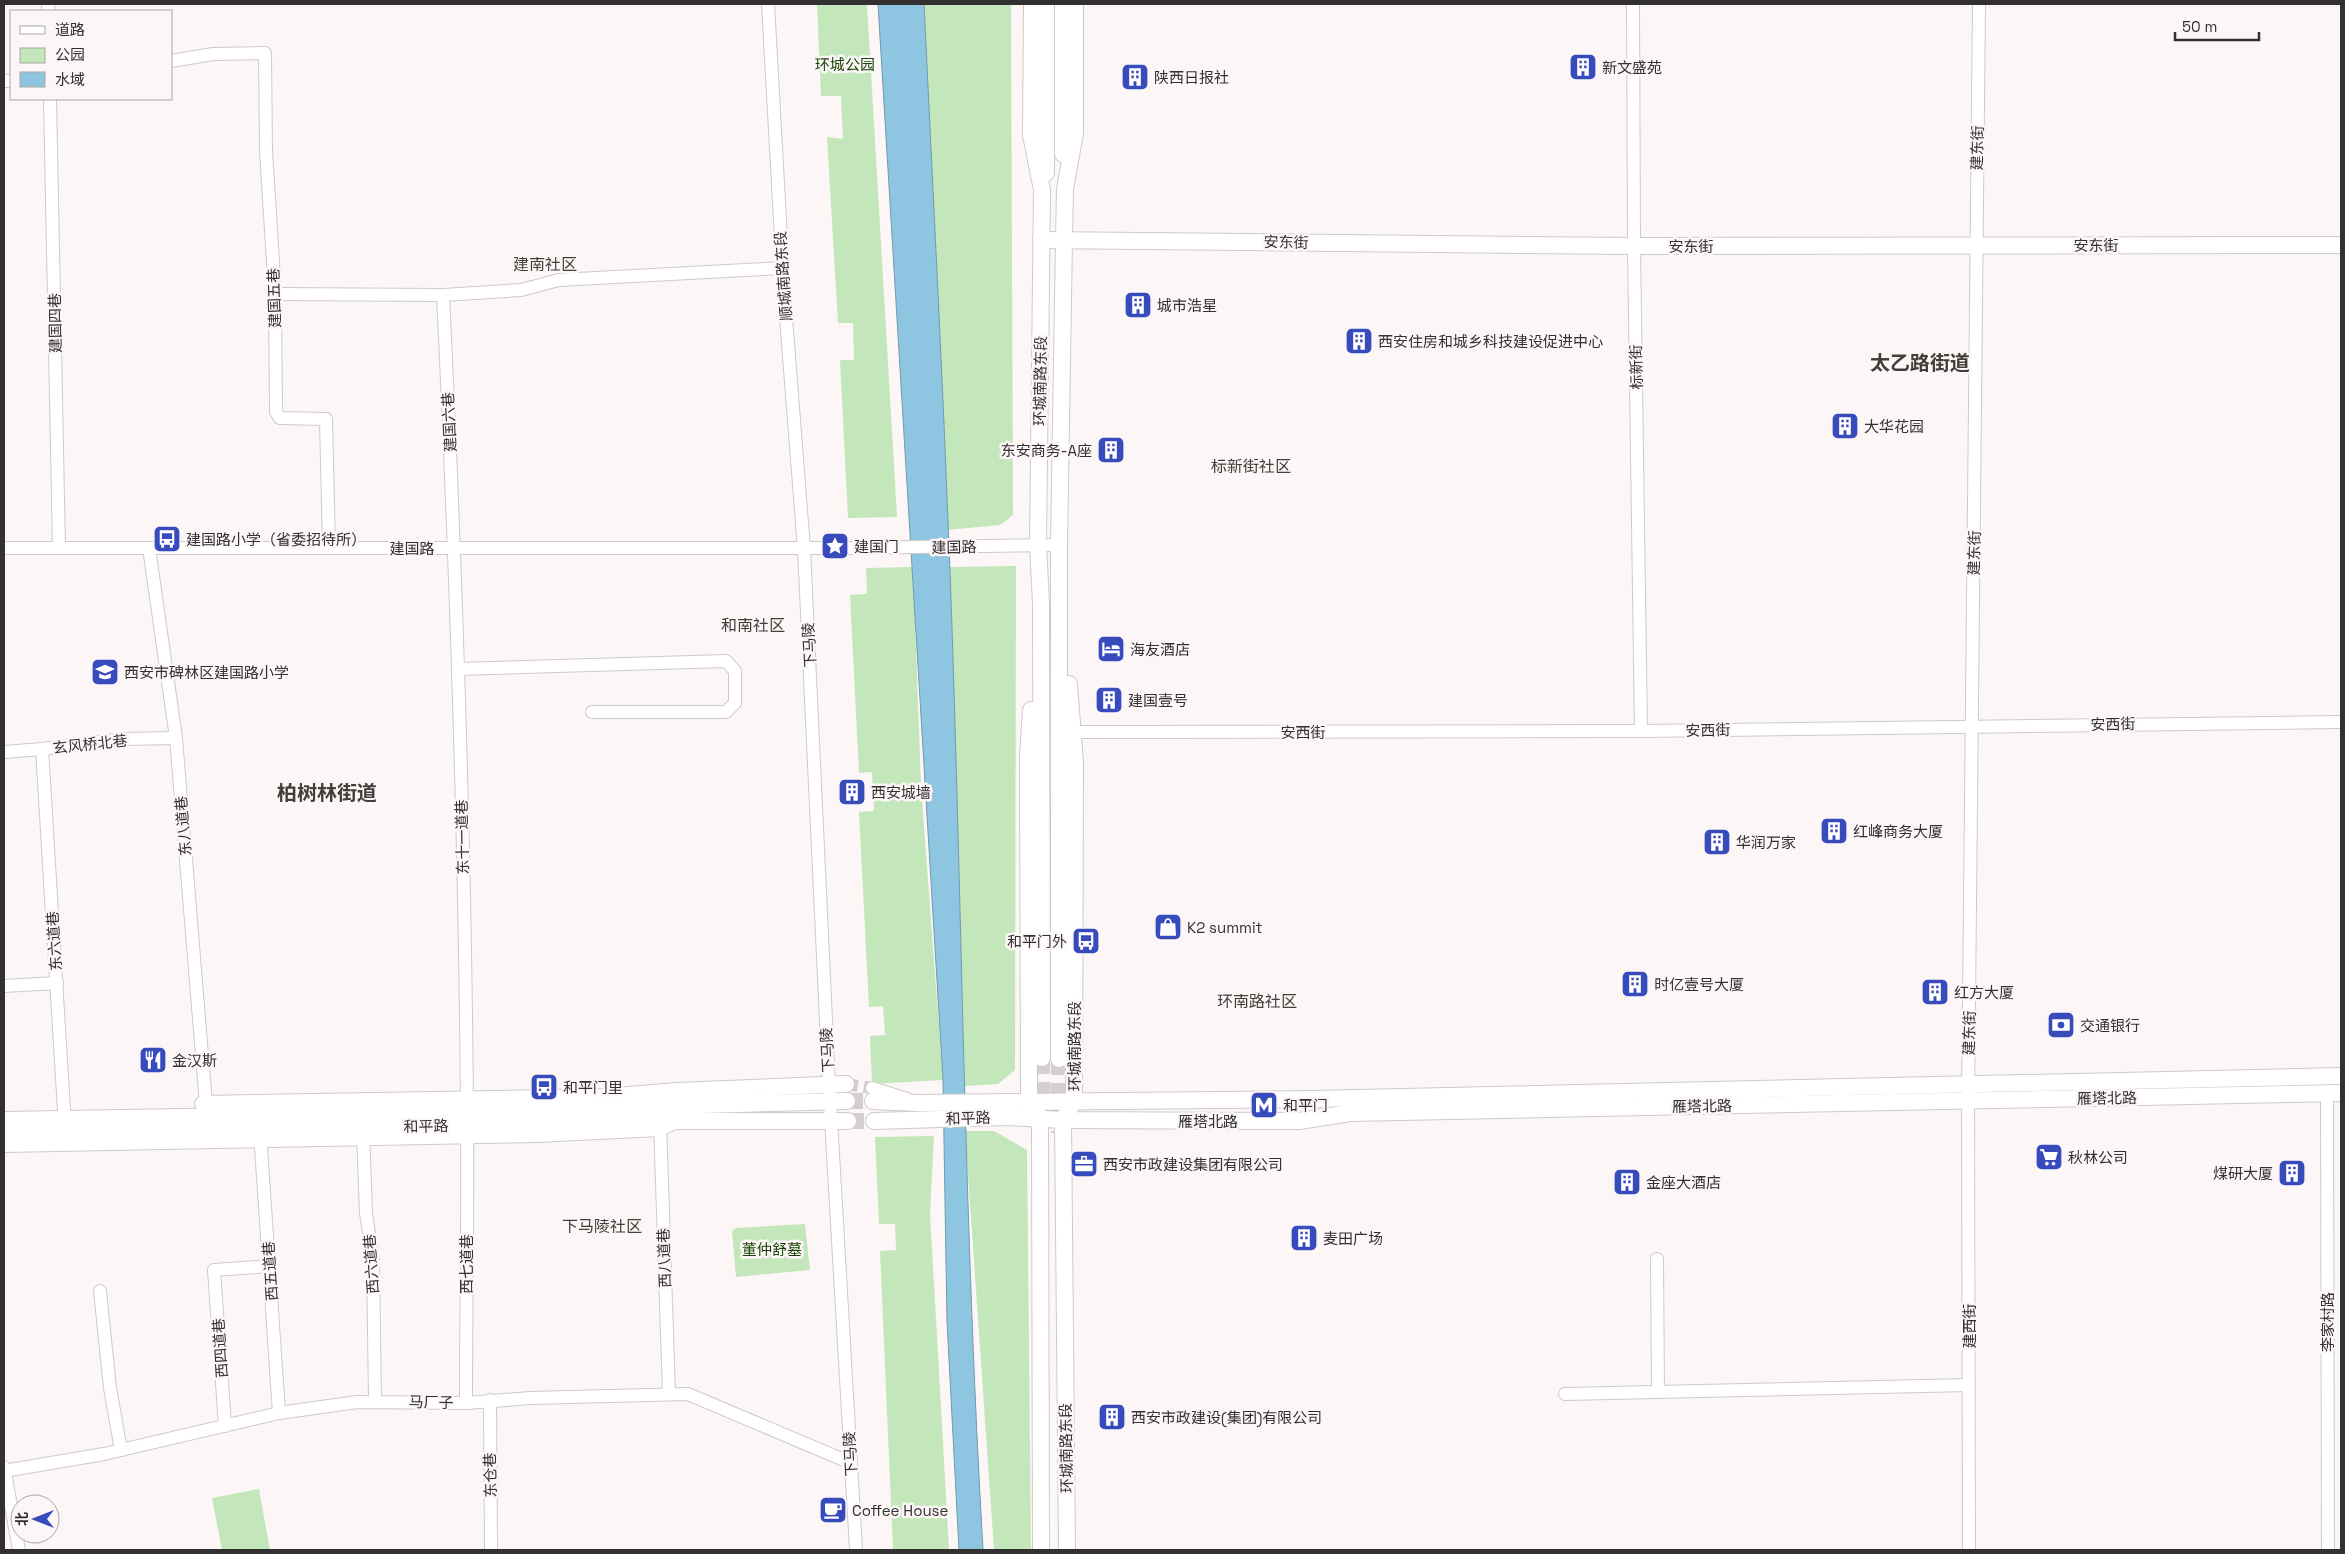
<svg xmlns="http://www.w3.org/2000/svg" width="2345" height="1554" font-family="'Space Grotesk','Noto Sans SC',sans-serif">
	<rect width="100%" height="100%" fill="#fcf7f6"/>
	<g fill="#c3e6ba">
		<polygon points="817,4 867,4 897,517 848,518 840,360 854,360 853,323 838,323 827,137 843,139 841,96 821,96"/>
		<polygon points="924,4 1011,4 1013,515 1000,525 947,530"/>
		<polygon points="1016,566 1015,1070 998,1084 965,1086 950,567"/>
		<polygon points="913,567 921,786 943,1080 872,1084 870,1036 885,1035 883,1006 869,1007 859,812 874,811 872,772 859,773 850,595 867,594 866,568"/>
		<polygon points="965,1131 994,1131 1027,1150 1031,1550 994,1550"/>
		<polygon points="934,1136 930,1213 949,1550 893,1550 880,1251 896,1250 895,1224 879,1224 875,1137"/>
		<polygon points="805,1224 810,1270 736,1277 732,1231 736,1228"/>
		<polygon points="259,1489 270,1550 222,1550 212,1498"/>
	</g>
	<path fill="#8ec6e2" stroke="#7299ad" d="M878,4H924C933,193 943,382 950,571C962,897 964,1224 983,1550H959L947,1321L943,1080Z"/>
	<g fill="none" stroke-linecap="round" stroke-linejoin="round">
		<g stroke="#d4cfce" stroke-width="12" stroke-dasharray="12 6" stroke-linecap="butt">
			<polyline points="820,548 849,548"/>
			<polyline points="846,1084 872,1088"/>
		</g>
		<g stroke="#d4cfce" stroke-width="16" stroke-dasharray="16 8" stroke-linecap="butt">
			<polyline points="1042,1058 1043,1116"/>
			<polyline points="1059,1059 1059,1133"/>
			<polyline points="847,1101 873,1101"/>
			<polyline points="848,1121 874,1121"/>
		</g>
		<defs>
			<g id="minor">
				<polyline points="48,4 49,11"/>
				<polyline points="768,4 784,292 804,549 829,1085 856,1550"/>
				<polyline points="1633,4 1634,246 1641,731"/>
				<polyline points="171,61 213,54 265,53 266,151 275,294 276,412 280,418 326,419 329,548"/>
				<polyline points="4,81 11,81"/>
				<polyline points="50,99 59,548"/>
				<polyline points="275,294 443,295 521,290 559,280 782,268"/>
				<path d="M443,295C456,567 465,840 467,1113C468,1210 466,1306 466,1403"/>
				<polyline points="4,548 820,548"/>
				<polyline points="149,548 176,738 206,1104"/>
				<polyline points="849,548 1059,545"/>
				<polyline points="458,669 726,661 735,671 735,703 726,712 592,712"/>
				<polyline points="1074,732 1641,731 2341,722"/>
				<polyline points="42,749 65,1127"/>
				<polyline points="4,752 42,749 122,739 176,738"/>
				<polyline points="4,986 57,983"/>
				<polyline points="872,1088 907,1099"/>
				<polyline points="2327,1093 2328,1550"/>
				<polyline points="660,1122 669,1394"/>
				<polyline points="363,1132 366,1213 373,1261 375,1401"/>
				<polyline points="260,1133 279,1413"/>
				<polyline points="4,1146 537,1136 660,1130 677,1122"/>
				<polyline points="1657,1259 1658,1391"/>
				<polyline points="100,1291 110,1388 121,1450"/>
				<polyline points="1565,1394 1969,1385"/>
				<polyline points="490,1400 491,1550"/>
				<polyline points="225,1426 214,1270 270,1266"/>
				<polyline points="4,1467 19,1550"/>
				<polyline points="4,1471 104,1454 279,1413 357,1402 466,1403 531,1398 688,1394 851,1463"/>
				<polyline points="1969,1550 1968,1102 1979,4"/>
			</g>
			<g id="major">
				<polyline points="1032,4 1031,135 1042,190 1038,545 1041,603 1042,1058"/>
				<polyline points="1046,4 1046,173"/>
				<polyline points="1063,154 1063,4"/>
				<polyline points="1041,240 1634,246 2341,245"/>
				<polyline points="1031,710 1028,756 1029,1101 1040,1117 1041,1550"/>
				<polyline points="1059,1059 1059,545 1064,240 1065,189 1075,133 1075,4"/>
				<polyline points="873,1101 918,1103 1312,1099 2341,1076"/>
				<polyline points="203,1104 604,1097 677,1091 846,1084"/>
				<polyline points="4,1120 614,1110 665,1106 847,1101"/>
				<polyline points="874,1121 1007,1117 1063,1120 1299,1121 1350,1113 2341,1093"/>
				<polyline points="4,1133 660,1121 848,1121"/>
				<polyline points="1067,1550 1063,1120 1074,1101 1075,763 1069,684"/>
			</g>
		</defs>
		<use href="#minor" stroke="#cfcac9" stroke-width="14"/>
		<use href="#major" stroke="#cfcac9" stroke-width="18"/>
		<use href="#minor" stroke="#fff" stroke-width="12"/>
		<use href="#major" stroke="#fff" stroke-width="16"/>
	</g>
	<defs>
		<symbol id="building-square" viewBox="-11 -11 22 22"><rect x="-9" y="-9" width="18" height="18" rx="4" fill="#384bbd" stroke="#fcf7f6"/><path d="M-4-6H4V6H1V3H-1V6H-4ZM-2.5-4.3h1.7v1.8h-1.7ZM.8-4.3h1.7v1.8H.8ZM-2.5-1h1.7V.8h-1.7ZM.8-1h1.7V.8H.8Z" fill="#fff"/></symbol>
		<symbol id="bus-square" viewBox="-11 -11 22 22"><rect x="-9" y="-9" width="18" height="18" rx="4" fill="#384bbd" stroke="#fcf7f6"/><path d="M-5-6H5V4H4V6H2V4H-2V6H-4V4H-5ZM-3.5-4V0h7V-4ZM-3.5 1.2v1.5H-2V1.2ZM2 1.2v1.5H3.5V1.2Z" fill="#fff"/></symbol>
		<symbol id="sight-square" viewBox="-11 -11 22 22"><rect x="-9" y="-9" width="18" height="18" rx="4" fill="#384bbd" stroke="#fcf7f6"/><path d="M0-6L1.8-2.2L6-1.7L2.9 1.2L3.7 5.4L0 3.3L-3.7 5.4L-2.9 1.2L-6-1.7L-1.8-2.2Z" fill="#fff"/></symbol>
		<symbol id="hotel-square" viewBox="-11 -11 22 22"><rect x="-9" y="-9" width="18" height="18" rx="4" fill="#384bbd" stroke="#fcf7f6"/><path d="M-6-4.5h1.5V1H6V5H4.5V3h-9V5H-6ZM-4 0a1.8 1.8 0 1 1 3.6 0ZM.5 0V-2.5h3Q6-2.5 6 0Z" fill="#fff"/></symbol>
		<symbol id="school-square" viewBox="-11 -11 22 22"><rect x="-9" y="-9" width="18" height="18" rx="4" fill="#384bbd" stroke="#fcf7f6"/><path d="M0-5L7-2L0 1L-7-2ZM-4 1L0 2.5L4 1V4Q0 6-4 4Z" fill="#fff"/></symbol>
		<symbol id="shop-square" viewBox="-11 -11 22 22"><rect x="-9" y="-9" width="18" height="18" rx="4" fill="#384bbd" stroke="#fcf7f6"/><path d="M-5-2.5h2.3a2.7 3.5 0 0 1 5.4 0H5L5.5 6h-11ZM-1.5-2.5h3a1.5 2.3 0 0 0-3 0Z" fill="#fff"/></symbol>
		<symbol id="bank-square" viewBox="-11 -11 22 22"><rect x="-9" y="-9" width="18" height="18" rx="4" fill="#384bbd" stroke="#fcf7f6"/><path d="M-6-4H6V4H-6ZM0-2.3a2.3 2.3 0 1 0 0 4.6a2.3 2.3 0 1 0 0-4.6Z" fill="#fff"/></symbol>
		<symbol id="restaurant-square" viewBox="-11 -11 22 22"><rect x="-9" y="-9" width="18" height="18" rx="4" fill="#384bbd" stroke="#fcf7f6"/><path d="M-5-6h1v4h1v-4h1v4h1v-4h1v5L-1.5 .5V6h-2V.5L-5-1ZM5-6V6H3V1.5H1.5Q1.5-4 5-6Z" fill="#fff"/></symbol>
		<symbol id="metro-square" viewBox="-11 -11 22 22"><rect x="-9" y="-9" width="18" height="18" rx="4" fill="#384bbd" stroke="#fcf7f6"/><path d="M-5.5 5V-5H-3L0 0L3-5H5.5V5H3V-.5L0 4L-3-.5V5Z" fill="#fff"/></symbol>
		<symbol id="supermarket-square" viewBox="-11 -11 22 22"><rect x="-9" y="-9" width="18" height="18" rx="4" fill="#384bbd" stroke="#fcf7f6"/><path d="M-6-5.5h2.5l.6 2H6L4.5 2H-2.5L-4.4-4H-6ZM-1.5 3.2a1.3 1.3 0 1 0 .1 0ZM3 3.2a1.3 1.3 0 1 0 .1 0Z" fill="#fff"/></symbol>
		<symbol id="office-square" viewBox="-11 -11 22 22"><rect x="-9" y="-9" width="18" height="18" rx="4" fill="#384bbd" stroke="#fcf7f6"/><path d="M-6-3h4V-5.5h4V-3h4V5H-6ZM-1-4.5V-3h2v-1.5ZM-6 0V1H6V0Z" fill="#fff"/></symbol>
		<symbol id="cafe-square" viewBox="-11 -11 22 22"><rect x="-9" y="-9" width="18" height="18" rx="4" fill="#384bbd" stroke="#fcf7f6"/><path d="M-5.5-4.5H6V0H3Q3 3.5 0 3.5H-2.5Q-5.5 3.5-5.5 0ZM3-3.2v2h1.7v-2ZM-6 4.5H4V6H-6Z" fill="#fff"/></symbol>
	</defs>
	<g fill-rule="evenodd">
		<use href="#building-square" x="1567" y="51" width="32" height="32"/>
		<use href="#building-square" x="1119" y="61" width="32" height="32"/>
		<use href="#building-square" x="1122" y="289" width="32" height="32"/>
		<use href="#building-square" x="1343" y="325" width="32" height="32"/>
		<use href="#building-square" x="1829" y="410" width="32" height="32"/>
		<use href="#building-square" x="1095" y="434" width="32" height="32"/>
		<use href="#bus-square" x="151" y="523" width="32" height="32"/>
		<use href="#sight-square" x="819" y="530" width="32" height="32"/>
		<use href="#hotel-square" x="1095" y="633" width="32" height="32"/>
		<use href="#school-square" x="89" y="656" width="32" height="32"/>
		<use href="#building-square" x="1093" y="684" width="32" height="32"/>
		<use href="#building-square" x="836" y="776" width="32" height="32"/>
		<use href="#building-square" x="1818" y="815" width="32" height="32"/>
		<use href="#building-square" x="1701" y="826" width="32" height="32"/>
		<use href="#shop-square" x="1152" y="911" width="32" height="32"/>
		<use href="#bus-square" x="1070" y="925" width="32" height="32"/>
		<use href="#building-square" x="1619" y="968" width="32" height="32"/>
		<use href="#building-square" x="1919" y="976" width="32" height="32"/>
		<use href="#bank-square" x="2045" y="1009" width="32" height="32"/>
		<use href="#restaurant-square" x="137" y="1044" width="32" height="32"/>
		<use href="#bus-square" x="528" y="1071" width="32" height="32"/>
		<use href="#metro-square" x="1248" y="1089" width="32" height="32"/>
		<use href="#supermarket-square" x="2033" y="1141" width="32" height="32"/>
		<use href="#office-square" x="1068" y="1148" width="32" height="32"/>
		<use href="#building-square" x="2276" y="1157" width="32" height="32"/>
		<use href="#building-square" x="1611" y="1166" width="32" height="32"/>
		<use href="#building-square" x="1288" y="1222" width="32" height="32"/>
		<use href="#building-square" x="1096" y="1401" width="32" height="32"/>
		<use href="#cafe-square" x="817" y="1494" width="32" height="32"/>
	</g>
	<g text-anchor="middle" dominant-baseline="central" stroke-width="5" stroke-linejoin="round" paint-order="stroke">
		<g font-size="15" fill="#164305" stroke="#fcf7f6">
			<text x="845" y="64">环城公园</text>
			<text x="772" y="1249">董仲舒墓</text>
		</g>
		<g font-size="15" fill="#323030" stroke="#fcf7f6" text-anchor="start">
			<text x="1602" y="67">新文盛苑</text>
			<text x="1154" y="77">陕西日报社</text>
			<text x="1157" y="305">城市浩星</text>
			<text x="1378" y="341">西安住房和城乡科技建设促进中心</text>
			<text x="1864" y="426">大华花园</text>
			<text x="1092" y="450" text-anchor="end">东安商务-A座</text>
			<text x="186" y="539">建国路小学（省委招待所）</text>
			<text x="854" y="546">建国门</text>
			<text x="1130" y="649">海友酒店</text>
			<text x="124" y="672">西安市碑林区建国路小学</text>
			<text x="1128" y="700">建国壹号</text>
			<text x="871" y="792">西安城墙</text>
			<text x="1853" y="831">红峰商务大厦</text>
			<text x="1736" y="842">华润万家</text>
			<text x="1187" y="927">K2 summit</text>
			<text x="1067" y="941" text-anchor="end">和平门外</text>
			<text x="1654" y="984">时亿壹号大厦</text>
			<text x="1954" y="992">红方大厦</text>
			<text x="2080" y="1025">交通银行</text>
			<text x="172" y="1060">金汉斯</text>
			<text x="563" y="1087">和平门里</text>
			<text x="1283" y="1105">和平门</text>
			<text x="2068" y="1157">秋林公司</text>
			<text x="1103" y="1164">西安市政建设集团有限公司</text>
			<text x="2273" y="1173" text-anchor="end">煤研大厦</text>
			<text x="1646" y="1182">金座大酒店</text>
			<text x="1323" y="1238">麦田广场</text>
			<text x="1131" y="1417">西安市政建设(集团)有限公司</text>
			<text x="852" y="1510">Coffee House</text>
		</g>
		<g font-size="15" fill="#323030" stroke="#fcf7f6">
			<text transform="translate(1977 148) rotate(-89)">建东街</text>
			<text transform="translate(1286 242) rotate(1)">安东街</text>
			<text x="2096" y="245">安东街</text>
			<text x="1691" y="246">安东街</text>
			<text transform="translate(783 276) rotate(-94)">顺城南路东段</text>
			<text transform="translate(274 298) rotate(-92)">建国五巷</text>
			<text transform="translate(55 323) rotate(-91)">建国四巷</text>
			<text transform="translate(1636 367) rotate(-91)">标新街</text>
			<text transform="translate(1040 381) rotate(-89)">环城南路东段</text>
			<text transform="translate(449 422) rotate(-93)">建国六巷</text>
			<text transform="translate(954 547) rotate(-1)">建国路</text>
			<text x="412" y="548">建国路</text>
			<text transform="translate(1974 553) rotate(-89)">建东街</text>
			<text transform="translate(809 645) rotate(-93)">下马陵</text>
			<text transform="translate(2113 724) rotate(-1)">安西街</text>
			<text transform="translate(1708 730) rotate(-1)">安西街</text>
			<text x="1303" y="732">安西街</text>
			<text transform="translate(90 744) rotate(-6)">玄风桥北巷</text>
			<text transform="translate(183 826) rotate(-95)">东八道巷</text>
			<text transform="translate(462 837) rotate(-91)">东十一道巷</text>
			<text transform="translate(54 941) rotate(-94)">东六道巷</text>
			<text transform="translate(1969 1033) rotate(-89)">建东街</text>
			<text transform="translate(1074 1046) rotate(-90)">环城南路东段</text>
			<text transform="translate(827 1050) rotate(-93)">下马陵</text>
			<text transform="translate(2107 1098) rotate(-1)">雁塔北路</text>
			<text transform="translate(1702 1106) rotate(-1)">雁塔北路</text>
			<text transform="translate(968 1118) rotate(-2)">和平路</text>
			<text x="1208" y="1121">雁塔北路</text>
			<text transform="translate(426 1126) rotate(-1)">和平路</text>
			<text transform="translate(664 1258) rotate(-92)">西八道巷</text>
			<text transform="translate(371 1264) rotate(-94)">西六道巷</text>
			<text transform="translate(466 1264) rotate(-90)">西七道巷</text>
			<text transform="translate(270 1271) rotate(-94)">西五道巷</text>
			<text transform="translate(2327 1322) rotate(-90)">李家村路</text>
			<text transform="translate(1969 1326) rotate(-90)">建西街</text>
			<text transform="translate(220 1348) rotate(-94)">西四道巷</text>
			<text transform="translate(431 1402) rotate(1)">马厂子</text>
			<text transform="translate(1066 1448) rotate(-91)">环城南路东段</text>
			<text transform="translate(850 1454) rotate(-93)">下马陵</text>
			<text transform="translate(490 1475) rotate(-91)">东仓巷</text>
		</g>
		<g font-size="16" fill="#423e3c" stroke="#fcf7f6">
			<text x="545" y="264">建南社区</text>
			<text x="1251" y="466">标新街社区</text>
			<text x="753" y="625">和南社区</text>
			<text x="1257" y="1001">环南路社区</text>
			<text x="602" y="1226">下马陵社区</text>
		</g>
		<g font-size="20" font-weight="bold" fill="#423e3c" stroke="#fcf7f6">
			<text x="1920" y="363">太乙路街道</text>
			<text x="327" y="793">柏树林街道</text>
		</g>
	</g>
	<rect width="2345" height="1554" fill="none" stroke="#323030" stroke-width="10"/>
	<rect x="10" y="10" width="162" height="90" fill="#fcf7f6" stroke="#aba7a7"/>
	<rect x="20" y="26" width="25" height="8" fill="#ffffff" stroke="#aba7a7"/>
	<text x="55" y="35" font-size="15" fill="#323030">道路</text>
	<rect x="20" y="48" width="25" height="15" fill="#c3e6ba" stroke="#aba7a7"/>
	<text x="55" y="60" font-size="15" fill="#323030">公园</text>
	<rect x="20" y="72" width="25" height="15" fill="#8ec6e2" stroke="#aba7a7"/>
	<text x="55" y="85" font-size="15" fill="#323030">水域</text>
	<g transform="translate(35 1519) rotate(270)"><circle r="24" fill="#fcf7f6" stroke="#aba7a7"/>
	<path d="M0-4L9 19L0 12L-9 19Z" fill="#384bbd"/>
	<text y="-8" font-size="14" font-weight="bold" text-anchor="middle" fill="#323030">北</text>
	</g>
	<path d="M2175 32v8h84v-8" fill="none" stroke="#323030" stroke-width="2.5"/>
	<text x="2182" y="32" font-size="15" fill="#323030" stroke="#fcf7f6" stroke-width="4" paint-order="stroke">50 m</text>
</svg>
